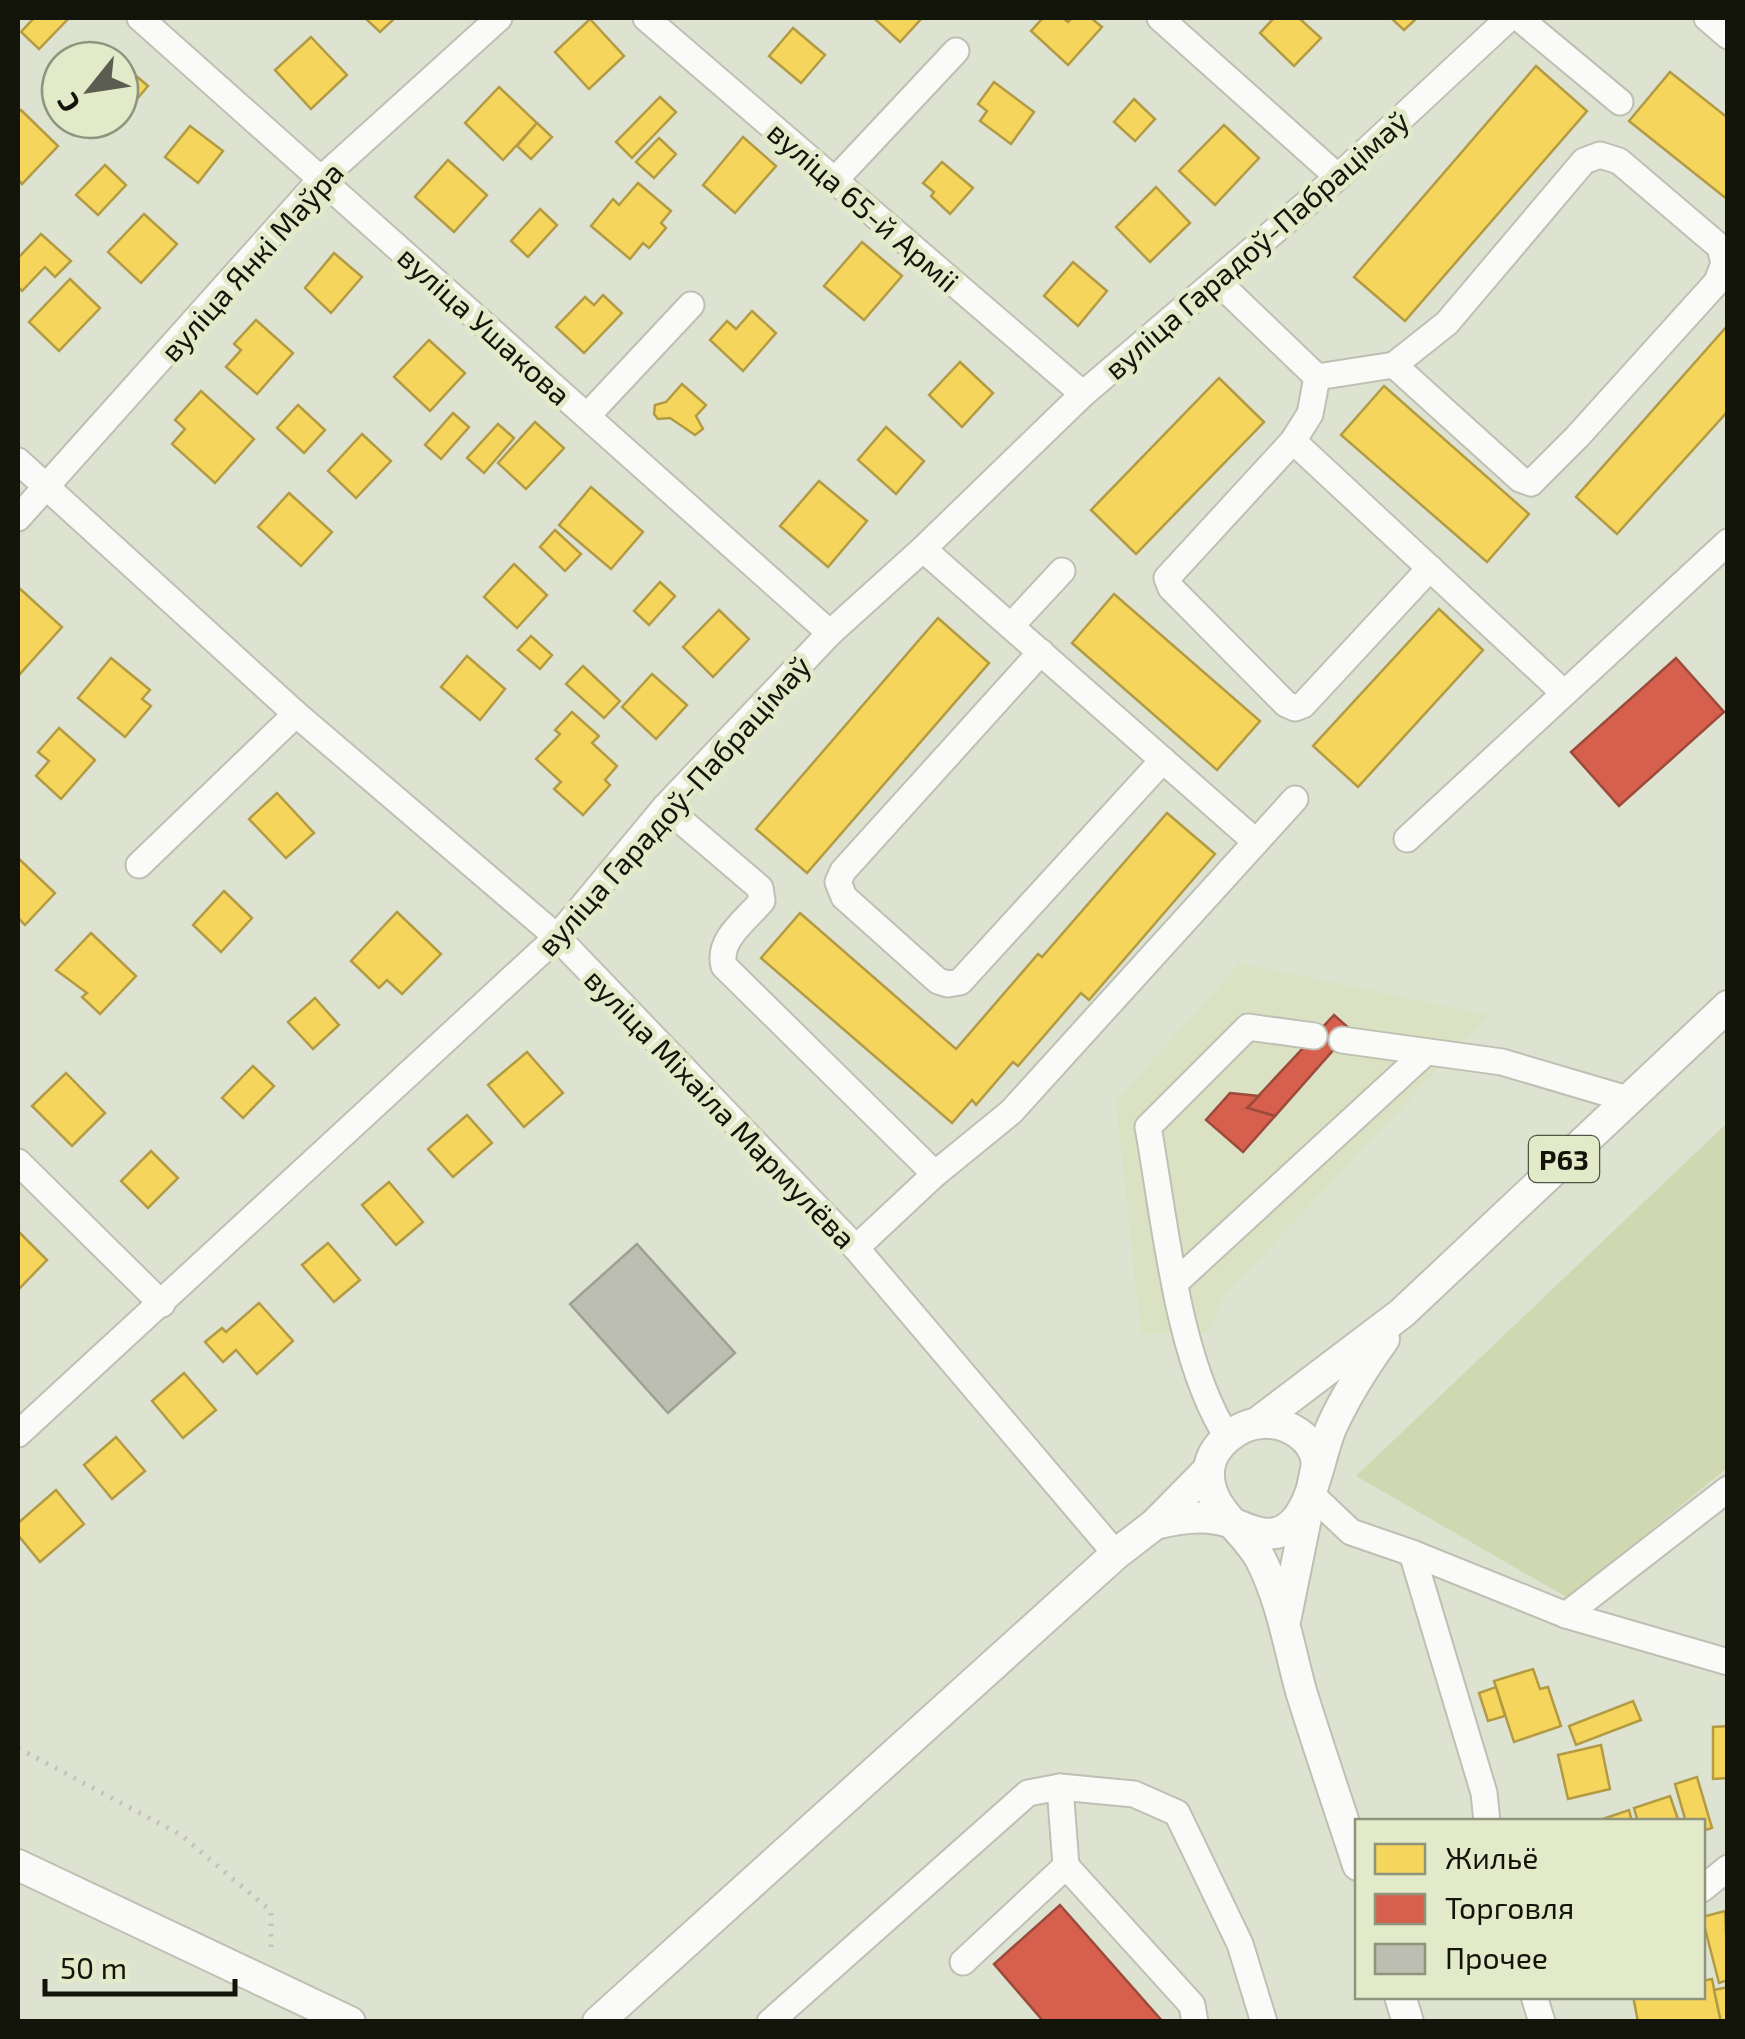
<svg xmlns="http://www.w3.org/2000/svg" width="1745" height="2039" font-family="'Exo 2',sans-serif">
	<rect width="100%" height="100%" fill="#dee2d1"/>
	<polygon fill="#dbe2c4" points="1240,963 1489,1015 1223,1297 1209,1332 1141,1335 1116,1101"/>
	<polygon fill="#cfd8b0" points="1727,1123 1727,1468 1568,1598 1356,1476"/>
	<g fill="#f6d55c" stroke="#b29b43" stroke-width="2.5">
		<polygon points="34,18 69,18 39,49 21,32"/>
		<polygon points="365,18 395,18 380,32"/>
		<polygon points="878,18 922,18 900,42 876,20"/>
		<polygon points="1043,18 1063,18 1068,22 1072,18 1091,18 1102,27 1068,65 1031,31"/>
		<polygon points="1274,18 1299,18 1321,38 1294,66 1260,33"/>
		<polygon points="1391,18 1417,18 1404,30"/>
		<polygon points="590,19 624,56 589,89 555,52"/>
		<polygon points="793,28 825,55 801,83 769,56"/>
		<polygon points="311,37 347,75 311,109 275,70"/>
		<polygon points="121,63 148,86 120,119 120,65"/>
		<polygon points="1536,66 1587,111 1405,321 1354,277"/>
		<polygon points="1670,72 1728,118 1728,200 1629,121"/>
		<polygon points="994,82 1034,112 1011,144 980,121 987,111 978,104"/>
		<polygon points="499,87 537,123 503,160 465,123"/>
		<polygon points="660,97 676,112 632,158 616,142"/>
		<polygon points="1134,99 1155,119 1135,141 1114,122"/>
		<polygon points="21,110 58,146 22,184 18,179 18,113"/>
		<polygon points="537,123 552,137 531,159 517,146"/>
		<polygon points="1224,125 1259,158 1215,205 1179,171"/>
		<polygon points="190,126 223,151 198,183 165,157"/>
		<polygon points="743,137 776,166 735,213 703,185"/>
		<polygon points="659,138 676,154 654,178 636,162"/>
		<polygon points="448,160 487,195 454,232 415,197"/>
		<polygon points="942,162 973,188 950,214 931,196 934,192 923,183"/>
		<polygon points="105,165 126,185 98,215 76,195"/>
		<polygon points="638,183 671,211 661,223 666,228 649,248 643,243 630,259 591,226 613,199 619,205"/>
		<polygon points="1156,187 1190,223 1150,262 1116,227"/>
		<polygon points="540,209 557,225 528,257 511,241"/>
		<polygon points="144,214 177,244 141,283 108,252"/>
		<polygon points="41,234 71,261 55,277 45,267 22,291 18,287 18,258"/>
		<polygon points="862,242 902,276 864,320 824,286"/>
		<polygon points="334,253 362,277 331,313 305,288"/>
		<polygon points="1073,262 1107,291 1078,326 1044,296"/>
		<polygon points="70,279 100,308 59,351 29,322"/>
		<polygon points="603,295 622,313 584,353 556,327 585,297 594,305"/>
		<polygon points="752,311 776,333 743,371 710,340 727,321 736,329"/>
		<polygon points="256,320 293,353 257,394 226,367 241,350 234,344"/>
		<polygon points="1728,325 1728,411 1617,534 1576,497"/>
		<polygon points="429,340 465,373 430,411 394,377"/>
		<polygon points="960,362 993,393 962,427 929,395"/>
		<polygon points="1219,378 1264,422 1136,554 1091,510"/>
		<polygon points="682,384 706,405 696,416 703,429 695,435 670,418 658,419 654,414 655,405 666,402"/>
		<polygon points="1384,386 1529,514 1487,562 1341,435"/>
		<polygon points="201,391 254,439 215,483 172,444 185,429 175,420"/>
		<polygon points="298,405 325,430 304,453 277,428"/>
		<polygon points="453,413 469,427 441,459 425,445"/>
		<polygon points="535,422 564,448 526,489 498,463"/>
		<polygon points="498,424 514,438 484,473 467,458"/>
		<polygon points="886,427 924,461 896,494 858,460"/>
		<polygon points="362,434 391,461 356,498 328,471"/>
		<polygon points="819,481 867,521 828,567 780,526"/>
		<polygon points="591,487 643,532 611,569 559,525"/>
		<polygon points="289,493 332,532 301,566 258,527"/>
		<polygon points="555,530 581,554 565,571 540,547"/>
		<polygon points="514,564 547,595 517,628 484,597"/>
		<polygon points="660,582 675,596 649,625 634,611"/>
		<polygon points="18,587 62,627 19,675 18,673"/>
		<polygon points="1114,594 1260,721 1217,770 1072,643"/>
		<polygon points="1439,609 1483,650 1358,787 1313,746"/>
		<polygon points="719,610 749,639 713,677 683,647"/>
		<polygon points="938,618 989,663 807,873 756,829"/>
		<polygon points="531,636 552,655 540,669 518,650"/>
		<polygon points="467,656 505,689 480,720 441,687"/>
		<polygon points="111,658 150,690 142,699 151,706 125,737 78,698"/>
		<polygon points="583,666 620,701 604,718 566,684"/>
		<polygon points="652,674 687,705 656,739 622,707"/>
		<polygon points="572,712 599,736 592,743 617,766 605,780 610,785 583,815 554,789 561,782 536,759 560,734 555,730"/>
		<polygon points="59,728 95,760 61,799 36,776 49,761 38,752"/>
		<polygon points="277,793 314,833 286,858 249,819"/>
		<polygon points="1167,813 1215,854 1089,1000 1081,993 1018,1066 1013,1062 976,1105 972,1100 952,1123 761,958 800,913 956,1049 1038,954 1042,957"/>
		<polygon points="18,858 55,893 25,925 18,918"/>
		<polygon points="224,891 252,918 221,952 193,925"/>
		<polygon points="397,912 441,954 402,994 387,980 379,988 351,961"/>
		<polygon points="91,933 136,976 100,1014 82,997 87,993 56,970"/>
		<polygon points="315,998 339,1025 313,1049 288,1022"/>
		<polygon points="527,1052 563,1093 524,1127 488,1085"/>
		<polygon points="253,1066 274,1086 243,1118 222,1098"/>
		<polygon points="66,1073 105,1113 72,1146 32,1106"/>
		<polygon points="467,1115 492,1143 453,1177 428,1149"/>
		<polygon points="151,1151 178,1178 148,1208 121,1181"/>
		<polygon points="389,1182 423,1222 396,1245 362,1205"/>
		<polygon points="18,1231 47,1260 18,1290"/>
		<polygon points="328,1243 360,1280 334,1302 302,1265"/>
		<polygon points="259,1303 293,1341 257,1374 236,1350 223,1362 205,1342 222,1328 226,1332"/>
		<polygon points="184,1373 216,1410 183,1438 152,1401"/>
		<polygon points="116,1437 145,1471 112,1499 84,1465"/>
		<polygon points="56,1490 84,1524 40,1562 18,1535 18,1523"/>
		<polygon points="1533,1669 1540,1689 1548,1687 1561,1726 1514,1742 1494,1681"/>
		<polygon points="1496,1687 1505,1716 1488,1721 1479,1693"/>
		<polygon points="1633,1701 1641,1720 1576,1745 1569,1726"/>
		<polygon points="1728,1726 1728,1778 1713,1779 1713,1727"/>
		<polygon points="1601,1745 1610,1789 1568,1799 1558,1755"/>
		<polygon points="1697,1777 1712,1828 1702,1831 1702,1822 1686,1822 1675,1784"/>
		<polygon points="1670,1796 1679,1822 1638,1822 1634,1808"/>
		<polygon points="1629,1810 1632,1822 1594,1822"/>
		<polygon points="1725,1911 1728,1980 1719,1983 1702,1917"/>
		<polygon points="1712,1979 1721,2022 1638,2022 1633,1996 1702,1996 1702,1981"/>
		<polygon points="1728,1987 1728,2020 1721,2022 1714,1990"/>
	</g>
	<g fill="#d6604d" stroke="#9c4a39" stroke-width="2.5">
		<polygon points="1676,658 1724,712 1619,806 1571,752"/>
		<polygon points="1334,1015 1351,1030 1275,1116 1247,1108"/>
		<polygon points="1230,1093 1259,1096 1247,1108 1275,1116 1243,1152 1206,1120"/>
		<polygon points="1060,1905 1163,2022 1044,2022 994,1964"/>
	</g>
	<polygon fill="#bbbeb1" stroke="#9da193" stroke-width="2.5" points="637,1244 735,1353 668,1413 570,1304"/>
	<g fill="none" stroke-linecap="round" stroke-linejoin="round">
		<defs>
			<g id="minor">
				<polyline points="140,18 830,633"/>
				<polyline points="646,18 1083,394"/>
				<polyline points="1160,18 1338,177"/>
				<polyline points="1519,18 1620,102"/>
				<polyline points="1707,18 1728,36"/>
				<polygon points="1600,155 1619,161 1720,247 1724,263 1717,282 1577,437 1531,483 1520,479 1394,365 1447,323 1584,161"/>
				<polyline points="835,180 956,51"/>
				<polyline points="1217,281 1317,377 1394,365"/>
				<polyline points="1317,377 1310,414 1293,441 1564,693"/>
				<polyline points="587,416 691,305"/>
				<polyline points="1293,441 1167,578 1171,588 1286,704 1295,708 1303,705 1430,568"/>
				<polyline points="18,461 296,714 557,937 856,1248 1116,1554"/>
				<polyline points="18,518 321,179 499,18"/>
				<polyline points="923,549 1256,842"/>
				<polyline points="1011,626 1062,571"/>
				<polyline points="1041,652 843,871 838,882 844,897 938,981 948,984 960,982 1163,760"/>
				<path d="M665,807L760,888L762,901C746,920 717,940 724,966L935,1174"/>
				<polyline points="1407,839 1728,542"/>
				<polyline points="139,865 296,714"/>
				<polyline points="1342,1040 1502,1062 1627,1099"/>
				<polyline points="18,1162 162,1304"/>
				<polyline points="856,1248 935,1174 1011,1112 1295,799"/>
				<polyline points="1176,1282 1426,1052"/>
				<polyline points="18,1434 557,937 665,807 830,633 923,549 1083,394 1338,177 1509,18"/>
				<path d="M1228,1438C1177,1360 1165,1220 1148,1127L1248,1027L1314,1036"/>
				<polyline points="1310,1493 1351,1532 1412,1553 1566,1615 1728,1662"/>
				<polyline points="1412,1553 1484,1793 1487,1822"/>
				<polyline points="1566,1615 1728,1489"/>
				<polyline points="1066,1866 1192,2005 1195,2022"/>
				<polyline points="1702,1889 1728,1868"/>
				<polyline points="963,1962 1066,1866 1060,1787"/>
				<polyline points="1534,1996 1542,2022"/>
				<polyline points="770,2022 1028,1793 1060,1787 1134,1794 1177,1813 1240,1944 1264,2022"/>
			</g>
			<g id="major">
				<polyline points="1257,1423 1402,1313 1728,1006"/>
				<path d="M1155,1524C1175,1519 1196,1515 1217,1519C1238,1522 1254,1537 1276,1533C1313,1525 1318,1455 1332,1426C1346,1395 1364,1367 1384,1339"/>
				<path d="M1285,1621L1317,1464C1315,1438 1287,1421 1262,1423C1239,1424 1211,1445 1209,1470C1206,1509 1245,1529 1261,1560C1282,1602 1289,1647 1301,1691C1319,1749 1339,1807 1358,1865"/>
				<polyline points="18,1865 350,2022"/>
				<polyline points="1400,1996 1408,2022"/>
				<polyline points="598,2022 1116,1554 1155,1524 1209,1469"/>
			</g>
		</defs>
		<use href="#minor" stroke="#bdc0b2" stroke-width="29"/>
		<use href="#major" stroke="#bdc0b2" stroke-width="34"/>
		<polyline stroke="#c1c3bc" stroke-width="5" stroke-dasharray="2.5 8" stroke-linecap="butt" points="18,1748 181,1835 271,1911 271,1955"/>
		<use href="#minor" stroke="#fafbf8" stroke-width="25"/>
		<use href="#major" stroke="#fafbf8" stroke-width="30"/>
	</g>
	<g text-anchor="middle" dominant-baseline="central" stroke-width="10" stroke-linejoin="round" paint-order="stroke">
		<rect fill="#e2eac9" stroke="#515543" stroke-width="2.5" x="1529" y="1136" width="70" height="46" rx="8"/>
		<g font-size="28" font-weight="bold" fill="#13150a">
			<text x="1564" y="1159">Р63</text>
		</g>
		<g font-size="30" fill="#13150a" stroke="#e2eac9">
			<text transform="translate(864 206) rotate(41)">вуліца 65-й Арміі</text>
			<text transform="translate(1256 244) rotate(-41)">вуліца Гарадоў-Пабрацімаў</text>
			<text transform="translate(251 261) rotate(-48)">вуліца Янкі Маўра</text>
			<text transform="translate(485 325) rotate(42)">вуліца Ушакова</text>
			<text transform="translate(673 805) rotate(-48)">вуліца Гарадоў-Пабрацімаў</text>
			<text transform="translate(721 1108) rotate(46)">вуліца Міхаіла Мармулёва</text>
		</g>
	</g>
	<rect width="1745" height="2039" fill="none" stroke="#13150a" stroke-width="40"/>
	<rect x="1355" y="1819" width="350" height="180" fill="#e2eac9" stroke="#8f957d" stroke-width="2.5"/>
	<rect x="1375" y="1844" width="50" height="30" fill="#f6d55c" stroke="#8f957d" stroke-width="2.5"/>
	<text x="1445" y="1869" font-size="30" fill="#13150a">Жильё</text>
	<rect x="1375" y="1894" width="50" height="30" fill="#d6604d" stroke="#8f957d" stroke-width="2.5"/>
	<text x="1445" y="1919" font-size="30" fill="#13150a">Торговля</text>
	<rect x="1375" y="1944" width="50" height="30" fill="#bbbeb1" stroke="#8f957d" stroke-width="2.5"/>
	<text x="1445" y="1969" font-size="30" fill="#13150a">Прочее</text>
	<g transform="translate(90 90) rotate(240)"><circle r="48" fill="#e2eac9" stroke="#8f957d" stroke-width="2.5"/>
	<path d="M0-8L18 38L0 25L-18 38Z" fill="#5a5d50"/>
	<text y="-15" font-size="28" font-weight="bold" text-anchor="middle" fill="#13150a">С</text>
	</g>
	<path d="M45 1979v15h190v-15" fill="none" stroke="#13150a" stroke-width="5"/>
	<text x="60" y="1979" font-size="30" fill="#13150a" stroke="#e2eac9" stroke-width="8" paint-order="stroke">50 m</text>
</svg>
